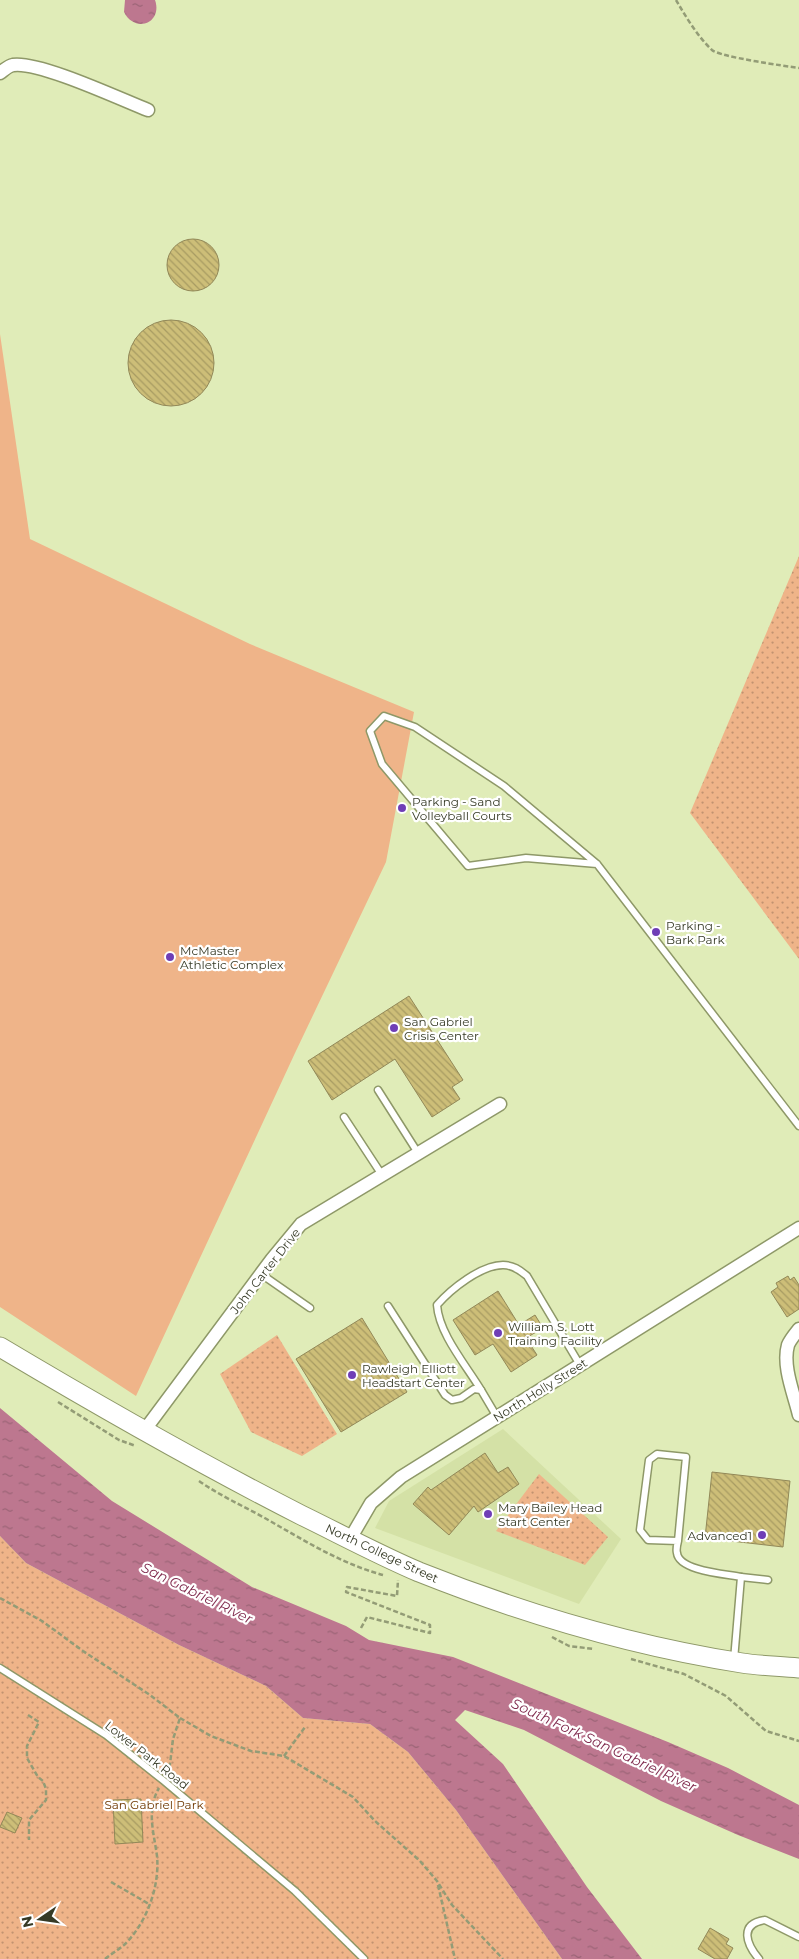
<svg xmlns="http://www.w3.org/2000/svg" width="799" height="1959" font-family="Montserrat,sans-serif">
	<defs>
		<pattern id="park-dots" width="8" height="8" patternUnits="userSpaceOnUse" patternTransform="scale(1.25)"><rect width="8" height="8" fill="#efb489"/><path d="M2 2h.1M6 6h.1" fill="none" stroke="#c29370" stroke-width="1.8" stroke-linecap="round"/></pattern>
		<pattern id="water-ripples" width="26" height="14" patternUnits="userSpaceOnUse" patternTransform="scale(1.25)"><rect width="26" height="14" fill="#bd778f"/><path d="M2 4q2-2 4 0t4 0M15 11q2-2 4 0t4 0" fill="none" stroke="#9a6375"/></pattern>
		<pattern id="building-back-hatch" width="6" height="6" patternUnits="userSpaceOnUse" patternTransform="scale(1.25)"><rect width="6" height="6" fill="#cdbe78"/><path d="M-1 5l2 2M0 0l6 6M5-1l2 2" fill="none" stroke="#a79b62"/></pattern>
	</defs>
	<rect width="100%" height="100%" fill="#e0ecb8"/>
	<polygon fill="#d4e1a6" points="503,1429 621,1539 579,1604 375,1528 389,1501"/>
	<polygon fill="#efb489" points="0,334 30,539 250,644 414,712 386,862 295,1053 136,1396 0,1307"/>
	<g fill="url(#park-dots)">
		<polygon points="799,556 799,959 690,813"/>
		<polygon points="277,1335 337,1434 302,1456 251,1432 220,1374"/>
		<polygon points="539,1474 608,1537 585,1565 496,1531"/>
		<polygon points="0,1536 26,1563 179,1645 266,1686 303,1718 370,1724 408,1752 456,1810 562,1959 0,1959"/>
	</g>
	<g fill="url(#water-ripples)">
		<path d="M125,0H155C163,23 135,34 124,12Z"/>
		<polygon points="0,1408 112,1501 252,1587 346,1626 369,1640 453,1657 668,1742 728,1768 799,1805 799,1859 738,1835 661,1801 524,1730 465,1710 455,1720 503,1764 587,1887 642,1959 562,1959 456,1810 408,1752 370,1724 303,1718 266,1686 179,1645 26,1563 0,1536"/>
	</g>
	<g fill="url(#building-back-hatch)" stroke="#928858">
		<circle cx="193" cy="265" r="26"/>
		<circle cx="171" cy="363" r="43"/>
		<polygon points="409,996 463,1080 452,1087 460,1099 432,1117 395,1059 332,1100 308,1061"/>
		<polygon points="788,1276 790,1280 794,1277 799,1285 799,1309 787,1317 771,1292 778,1287 776,1283"/>
		<polygon points="498,1291 519,1325 535,1315 543,1328 526,1338 537,1355 511,1372 493,1344 475,1355 453,1320"/>
		<polygon points="362,1318 407,1392 341,1432 296,1359"/>
		<polygon points="485,1453 498,1473 508,1467 519,1484 478,1512 474,1506 449,1535 413,1504 428,1487 431,1490"/>
		<polygon points="712,1472 790,1481 783,1547 705,1538"/>
		<polygon points="141,1799 143,1842 115,1844 113,1800"/>
		<polygon points="7,1812 22,1818 15,1833 0,1827"/>
		<polygon points="710,1928 729,1939 726,1944 733,1948 727,1959 715,1959 698,1949"/>
	</g>
	<g fill="none" stroke-linecap="round" stroke-linejoin="round">
		<defs>
			<g id="lane">
				<polyline points="597,864 526,858 468,866 382,764 370,731 384,716 415,727 504,786 597,864 799,1126"/>
				<polyline points="378,1090 418,1153"/>
				<polyline points="344,1117 382,1175"/>
				<polyline points="261,1274 310,1308"/>
				<polyline points="388,1306 445,1395 452,1400 461,1398 474,1389 481,1390 497,1417"/>
				<path d="M481,1390C466,1365 439,1334 437,1305C451,1289 481,1265 503,1265C513,1265 520,1270 527,1276L580,1365"/>
				<path d="M678,1541L648,1540L640,1530L649,1460L657,1454L686,1457L678,1541C677,1545 676,1550 677,1553C679,1571 726,1574 741,1577L734,1660"/>
				<polyline points="741,1577 768,1580"/>
				<polyline points="0,1668 106,1735 164,1781 295,1891 364,1959"/>
				<path d="M759,1959C747,1945 738,1924 765,1920L799,1937"/>
			</g>
			<g id="street">
				<path d="M0,73C4,70 8,66 13,65C39,61 120,99 148,110"/>
				<path d="M799,1329C795,1334 790,1340 788,1345C782,1366 794,1394 799,1415"/>
				<polyline points="144,1431 272,1259 301,1224 500,1104"/>
				<polyline points="350,1539 371,1503 401,1477 799,1228"/>
			</g>
			<path id="secondary" d="M0,1347C99,1406 199,1463 301,1515C340,1534 379,1555 419,1572C522,1613 633,1646 742,1663C761,1666 780,1666 799,1668"/>
		</defs>
		<use href="#lane" stroke="#8e9868" stroke-width="9"/>
		<use href="#street" stroke="#8e9868" stroke-width="15"/>
		<use href="#secondary" stroke="#8e9868" stroke-width="21"/>
		<g stroke="#939c76" stroke-width="2.5" stroke-dasharray="5 2.5" stroke-linecap="butt">
			<path d="M676,0C686,17 698,37 712,50C720,57 785,66 799,68"/>
			<polyline points="58,1402 119,1440 136,1446"/>
			<path d="M199,1481C219,1495 241,1505 263,1517C302,1539 339,1563 383,1575"/>
			<polyline points="0,1598 42,1621 83,1651 150,1695 180,1718 173,1739 170,1764 168,1770"/>
			<polyline points="361,1628 367,1617 430,1633 430,1625 346,1592 347,1587 397,1596 398,1580"/>
			<polyline points="552,1637 569,1646 594,1649"/>
			<polyline points="631,1659 684,1674 726,1696 766,1731 799,1741"/>
			<polyline points="28,1715 39,1722 27,1746 27,1758 38,1777 43,1781 46,1789 46,1800 29,1820 29,1840"/>
			<polyline points="180,1718 211,1736 251,1751 284,1756 353,1797 375,1821 420,1861 437,1881 452,1905 503,1959"/>
			<polyline points="284,1756 305,1727"/>
			<polyline points="111,1882 149,1904"/>
			<polyline points="438,1885 455,1959"/>
			<path d="M105,1959C111,1954 118,1950 124,1945C146,1924 160,1887 157,1856C154,1833 146,1810 159,1788"/>
		</g>
		<use href="#lane" stroke="#fff" stroke-width="6"/>
		<use href="#street" stroke="#fff" stroke-width="12"/>
		<use href="#secondary" stroke="#fff" stroke-width="19"/>
	</g>
	<g fill="#6f3eb6" stroke="#fff" stroke-width="2">
		<circle cx="402" cy="808" r="5"/>
		<circle cx="656" cy="932" r="5"/>
		<circle cx="170" cy="957" r="5"/>
		<circle cx="394" cy="1028" r="5"/>
		<circle cx="498" cy="1333" r="5"/>
		<circle cx="352" cy="1375" r="5"/>
		<circle cx="488" cy="1514" r="5"/>
		<circle cx="762" cy="1535" r="5"/>
	</g>
	<g text-anchor="middle" dominant-baseline="central" stroke-width="4.5" stroke-linejoin="round" paint-order="stroke">
		<g font-size="12" fill="#363a26" stroke="#fff" text-anchor="start">
			<text x="412" y="801">Parking - Sand<tspan x="412" dy="14">Volleyball Courts</tspan></text>
			<text x="666" y="925">Parking -<tspan x="666" dy="14">Bark Park</tspan></text>
			<text x="180" y="950">McMaster<tspan x="180" dy="14">Athletic Complex</tspan></text>
			<text x="404" y="1021">San Gabriel<tspan x="404" dy="14">Crisis Center</tspan></text>
			<text x="508" y="1326">William S. Lott<tspan x="508" dy="14">Training Facility</tspan></text>
			<text x="362" y="1368">Rawleigh Elliott<tspan x="362" dy="14">Headstart Center</tspan></text>
			<text x="498" y="1507">Mary Bailey Head<tspan x="498" dy="14">Start Center</tspan></text>
			<text x="752" y="1535" text-anchor="end">Advanced1</text>
		</g>
		<g font-size="12" fill="#363a26" stroke="#fff">
			<text transform="translate(265 1271) rotate(-52)">John Carter Drive</text>
			<text transform="translate(540 1390) rotate(-32)">North Holly Street</text>
			<text transform="translate(382 1553) rotate(25)">North College Street</text>
			<text transform="translate(147 1755) rotate(38)">Lower Park Road</text>
		</g>
		<g font-size="12" fill="#6e3800" stroke="#fff">
			<text x="154" y="1804">San Gabriel Park</text>
		</g>
		<g font-size="14" font-style="italic" fill="#802b4e" stroke="#fff">
			<text transform="translate(197 1593) rotate(26)">San Gabriel River</text>
			<text transform="translate(604 1745) rotate(25)">South Fork San Gabriel River</text>
		</g>
	</g>
	<g transform="translate(40 1919) rotate(257)" stroke="#ffffff" stroke-width="4" paint-order="stroke">
	<path d="M0-4L9 19L0 12L-9 19Z" fill="#363a26"/>
	<text y="-8" font-size="14" font-weight="bold" text-anchor="middle" fill="#363a26">N</text>
	</g>
</svg>
